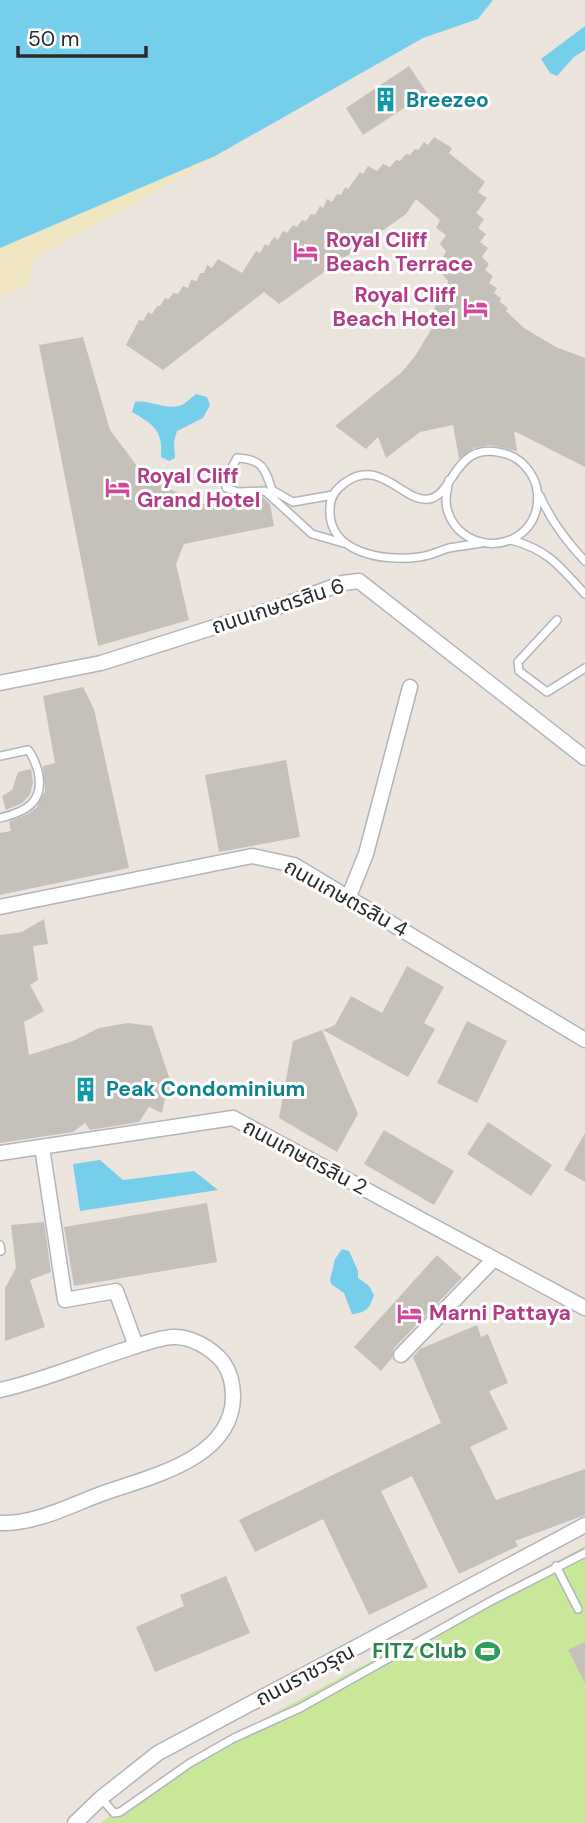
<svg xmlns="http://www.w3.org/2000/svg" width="585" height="1823" font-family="'DM Sans','Noto Sans Thai',sans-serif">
	<rect width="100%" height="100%" fill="#ece5de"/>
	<polygon fill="#f0e7c2" points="228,151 34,259 29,286 0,296 0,248"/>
	<polygon fill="#c8e798" points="585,1546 585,1823 100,1823 193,1757"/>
	<g fill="#75ceea">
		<polygon points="0,0 493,0 478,19 423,38 215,156 0,248"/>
		<polygon points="585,26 585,50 574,57 557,76 550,73 541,59"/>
		<path d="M196,394L207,397L210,405L203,418L177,431L174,441L175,458L169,461L161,457C163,430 154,425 132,412L135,402C150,399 165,411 182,405C186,403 192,397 196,394Z"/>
		<polygon points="100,1160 123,1180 194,1171 218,1190 80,1211 73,1164"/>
		<path d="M342,1249L349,1251L358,1271V1278L369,1286L374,1295C370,1308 366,1313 352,1314L344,1293L331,1284L330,1280L335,1259Z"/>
	</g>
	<g fill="#c5c0b9">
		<polygon points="409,66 427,93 363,135 346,108"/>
		<polygon points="434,137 452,148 449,153 485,182 478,192 487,198 476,213 484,219 478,228 486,234 480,242 488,248 482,257 489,264 485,270 493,276 489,283 497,288 494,293 501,298 500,302 508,308 506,311 524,328 556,347 585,358 585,467 514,431 517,451 490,445 474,448 459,459 453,425 420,432 386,458 378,437 366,449 335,426 402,372 415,356 437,320 430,315 446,289 448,281 442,274 447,267 441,261 446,251 440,244 446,235 436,228 440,220 416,199 406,214 279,304 264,292 163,370 126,345 139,320 143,321 148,312 152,314 157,306 160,306 165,298 169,299 173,293 178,294 183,286 188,288 191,280 197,281 200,273 204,273 207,265 212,268 218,259 242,273 256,251 260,253 265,244 268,246 274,237 278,240 283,231 287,233 293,225 297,227 302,220 306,221 311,214 315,215 320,206 323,208 327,199 332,202 337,194 341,195 345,187 348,189 360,172 363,174 368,166 377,171 383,164 390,167 396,160 400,161 406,154 410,155 415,149 418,150 424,142 428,145"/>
		<polygon points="83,337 110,430 146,478 202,504 263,497 270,504 274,526 184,544 176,564 189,620 98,646 39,345"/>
		<polygon points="83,687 94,709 129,868 0,895 0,833 11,831 9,822 28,814 36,808 45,791 43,766 55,763 43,696"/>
		<polygon points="286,760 300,837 219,852 205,775"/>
		<polygon points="31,769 33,782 30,795 22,803 6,810 2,796 12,790 18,772"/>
		<polygon points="44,919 48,944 33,946 38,980 30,985 44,1011 24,1022 29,1055 73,1041 99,1028 128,1023 152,1026 175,1095 165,1099 162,1113 149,1107 139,1122 90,1130 85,1123 73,1132 0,1143 0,935 22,932"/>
		<polygon points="407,966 444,987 424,1023 435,1029 408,1077 323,1030 335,1025 351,996 382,1013"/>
		<polygon points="467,1021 507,1041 477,1103 437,1083"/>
		<polygon points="322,1030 358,1114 337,1152 279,1118 293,1041"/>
		<polygon points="488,1122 552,1165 531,1196 467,1154"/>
		<polygon points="384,1130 454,1171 434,1205 364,1164"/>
		<polygon points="585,1133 585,1182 564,1170"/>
		<polygon points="207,1203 217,1262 74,1286 64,1227"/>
		<polygon points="44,1222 51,1272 30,1280 45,1327 5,1341 5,1288 16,1268 11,1225"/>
		<polygon points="437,1255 462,1278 394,1348 392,1358 381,1371 354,1347"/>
		<polygon points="477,1325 481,1337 488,1334 508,1383 489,1391 508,1429 470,1447 496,1500 585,1469 585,1515 515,1541 518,1546 459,1574 412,1476 381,1491 428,1587 369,1615 323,1519 255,1552 239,1520 441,1423 413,1357 420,1349"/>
		<polygon points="226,1576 250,1633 155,1672 136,1627 184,1606 180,1595"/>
		<polygon points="585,1642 585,1683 568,1650"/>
	</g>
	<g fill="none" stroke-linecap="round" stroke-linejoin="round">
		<defs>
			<g id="service">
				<path d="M449,480C447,491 444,501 448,512C460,549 512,555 532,521C538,510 539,497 536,485C532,472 522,460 509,455C454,436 456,494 429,499C405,504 380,457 346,482C337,488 330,496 330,508C327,553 384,562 419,557C429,556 439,551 449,548C460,546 470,545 481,543"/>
				<path d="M333,495L293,502L272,490C265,468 262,459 237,458L229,473L226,488L238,492L265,491L312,534L343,543"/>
				<path d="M540,496C551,521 566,541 585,561"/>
				<path d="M511,540C549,550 560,567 585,594"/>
				<polyline points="557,620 518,662 519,671 547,692 585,668"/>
				<path d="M0,756L28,750C34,757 35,763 38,771C45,802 26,812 0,818"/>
				<polyline points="0,1245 1,1251"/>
				<polyline points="556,1566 578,1609"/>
				<polyline points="101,1798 114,1813 120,1812 190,1763 234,1738 300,1708 491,1601 585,1553"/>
			</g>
			<g id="minor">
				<polyline points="0,683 101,663 281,606 343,583 359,581 585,758"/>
				<polyline points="349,896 366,854 410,687"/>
				<polyline points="0,907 252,856 294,865 585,1040"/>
				<polyline points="42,1147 65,1300 116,1291 136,1346"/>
				<polyline points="0,1153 233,1118 585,1308"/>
				<polyline points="401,1355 494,1259"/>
				<path d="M0,1390C41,1381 81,1364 121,1351C137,1346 156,1338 173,1337C191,1336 211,1348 223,1362C231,1373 233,1384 233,1397C232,1460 148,1477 101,1494C69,1506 35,1524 0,1523"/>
				<polyline points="75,1823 101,1798 158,1753 585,1525"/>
			</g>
		</defs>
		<use href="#service" stroke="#b1b4be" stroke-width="10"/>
		<use href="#minor" stroke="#b1b4be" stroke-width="17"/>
		<use href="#service" stroke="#fff" stroke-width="7"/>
		<use href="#minor" stroke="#fff" stroke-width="14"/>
	</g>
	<defs>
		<symbol id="building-bare" viewBox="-9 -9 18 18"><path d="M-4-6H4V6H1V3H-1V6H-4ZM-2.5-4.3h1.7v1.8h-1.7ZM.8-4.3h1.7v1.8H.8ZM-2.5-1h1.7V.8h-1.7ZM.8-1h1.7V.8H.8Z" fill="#0f9aa8" stroke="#fff" stroke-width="2.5" paint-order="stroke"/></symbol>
		<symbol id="hotel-bare" viewBox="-9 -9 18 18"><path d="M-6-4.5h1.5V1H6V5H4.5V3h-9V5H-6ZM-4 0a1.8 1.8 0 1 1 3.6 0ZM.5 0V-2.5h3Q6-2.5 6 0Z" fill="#d1479c" stroke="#fff" stroke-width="2.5" paint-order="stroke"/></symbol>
		<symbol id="stadium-bare" viewBox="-9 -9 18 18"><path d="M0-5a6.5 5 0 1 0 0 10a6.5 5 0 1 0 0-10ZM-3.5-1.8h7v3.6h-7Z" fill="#2e9e5b" stroke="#fff" stroke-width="2.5" paint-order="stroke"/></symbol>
	</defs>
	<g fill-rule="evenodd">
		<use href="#building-bare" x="368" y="82" width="35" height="35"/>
		<use href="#hotel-bare" x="288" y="234" width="35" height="35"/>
		<use href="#hotel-bare" x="458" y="290" width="35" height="35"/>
		<use href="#hotel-bare" x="100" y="470" width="35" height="35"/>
		<use href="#building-bare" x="68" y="1072" width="35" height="35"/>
		<use href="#hotel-bare" x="392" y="1296" width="35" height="35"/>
		<use href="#stadium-bare" x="470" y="1634" width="35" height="35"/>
	</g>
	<g text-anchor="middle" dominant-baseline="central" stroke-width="6" stroke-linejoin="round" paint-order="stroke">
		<g font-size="21" font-weight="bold" fill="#0d838f" stroke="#fff" text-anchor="start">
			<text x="406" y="100">Breezeo</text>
			<text x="106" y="1089">Peak Condominium</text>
		</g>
		<g font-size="21" font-weight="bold" fill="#b23c85" stroke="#fff" text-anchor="start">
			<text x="326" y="240">Royal Cliff<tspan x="326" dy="24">Beach Terrace</tspan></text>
			<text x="456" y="295" text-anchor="end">Royal Cliff<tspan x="456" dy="24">Beach Hotel</tspan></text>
			<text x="137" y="476">Royal Cliff<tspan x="137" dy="24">Grand Hotel</tspan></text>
			<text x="429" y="1313">Marni Pattaya</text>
		</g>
		<g font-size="21" fill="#2b2b2b" stroke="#fff">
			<text transform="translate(278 606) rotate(-18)">ถนนเกษตรสิน 6</text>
			<text transform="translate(346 898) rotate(29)">ถนนเกษตรสิน 4</text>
			<text transform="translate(305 1157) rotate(28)">ถนนเกษตรสิน 2</text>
			<text transform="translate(305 1675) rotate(-28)">ถนนราชวรุณ</text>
		</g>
		<g font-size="21" font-weight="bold" fill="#27864d" stroke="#fff" text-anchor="end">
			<text x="467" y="1651">FITZ Club</text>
		</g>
	</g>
	<path d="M18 46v10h128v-10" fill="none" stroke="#2b2b2b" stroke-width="3.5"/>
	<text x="28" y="46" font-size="21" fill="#2b2b2b" stroke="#ffffff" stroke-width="5" paint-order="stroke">50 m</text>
</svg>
